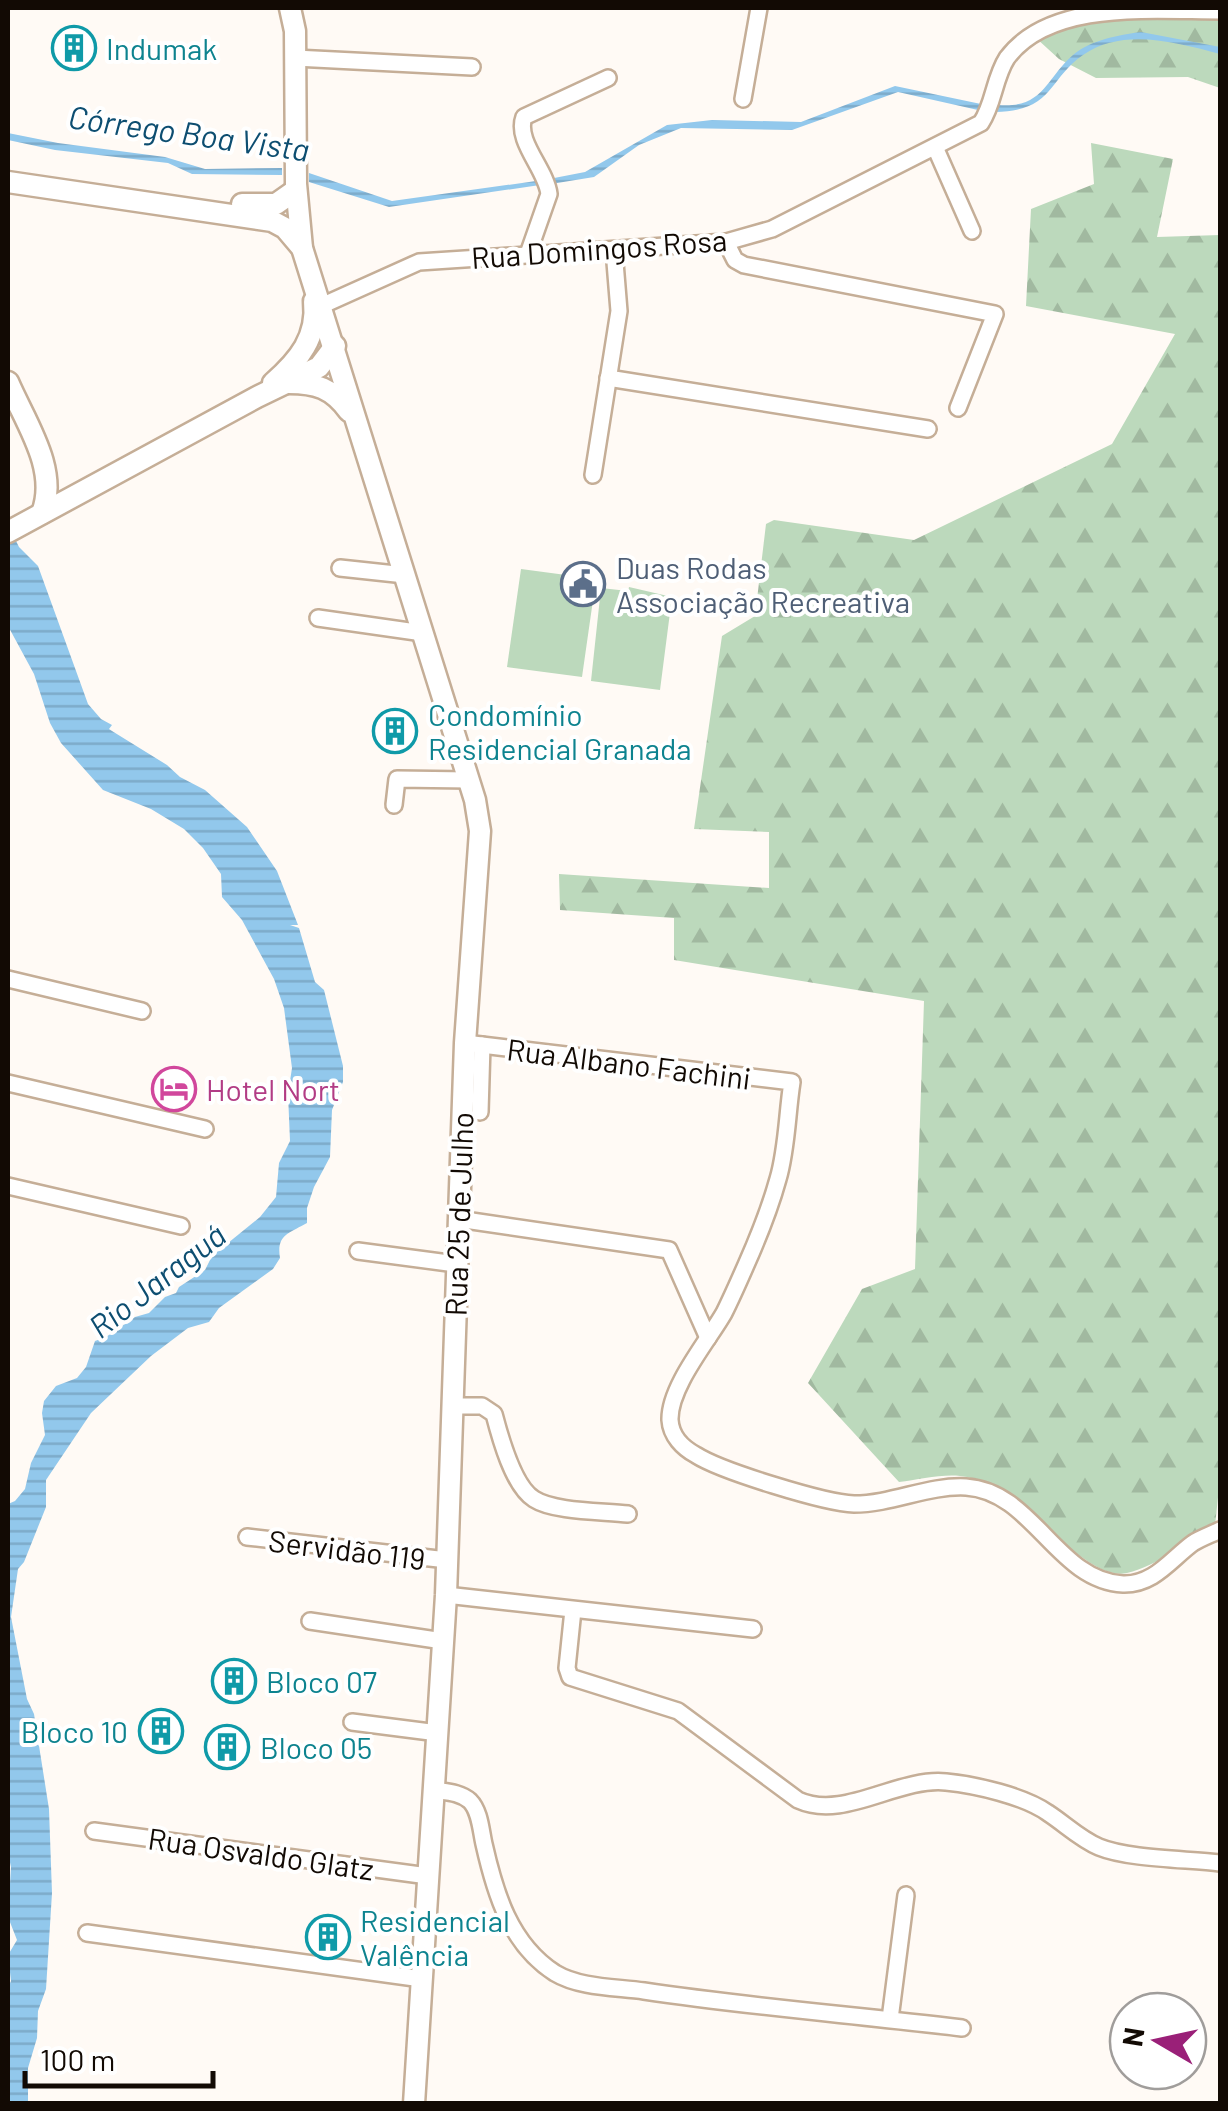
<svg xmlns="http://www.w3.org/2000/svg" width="1228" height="2111" font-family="Barlow,sans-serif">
	<defs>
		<pattern id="forest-firs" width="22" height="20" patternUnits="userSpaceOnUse" patternTransform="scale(2.5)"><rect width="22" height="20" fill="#bcd9bc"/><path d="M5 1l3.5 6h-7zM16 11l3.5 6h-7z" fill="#a1b9a0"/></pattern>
		<pattern id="water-rules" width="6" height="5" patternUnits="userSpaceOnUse" patternTransform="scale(2.5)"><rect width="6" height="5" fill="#92c8ec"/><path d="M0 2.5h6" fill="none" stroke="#7daac9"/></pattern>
	</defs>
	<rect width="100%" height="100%" fill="#fffaf5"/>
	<g fill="url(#forest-firs)">
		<polygon points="1147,14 1220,20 1220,88 1188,77 1096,78 1059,59 1036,38 1095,20"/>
		<path d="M1091,143L1173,159L1157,237L1220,235V1478L1215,1526C1187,1541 1158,1566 1127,1573C1082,1583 1018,1481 960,1476C941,1474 918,1480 899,1482L808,1383L862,1289L915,1269L924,1001L674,960V918L560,910L559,874L769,888V832L694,829L722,636L755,616L766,524L774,520L914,540L1112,444L1175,334L1026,306L1031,209L1094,184Z"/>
	</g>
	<g fill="#bcd9bc">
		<polygon points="521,569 596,579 582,677 507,667"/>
		<polygon points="629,587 672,597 660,690 591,681 601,588 628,591"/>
	</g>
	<g fill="url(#water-rules)">
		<path d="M1141,32L1220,47V54C1177,43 1124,27 1083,55C1047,80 1054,111 995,112L998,105C1044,109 1046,78 1073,55C1091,40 1118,35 1141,32Z"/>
		<polygon points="895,86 981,104 978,110 898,92 792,130 681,128 639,145 594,177 551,184 549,179 585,172 667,125 712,120 801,122"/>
		<polygon points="8,133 58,143 165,157 205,169 282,168 282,175 192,174 168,163 55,150 8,140"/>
		<polygon points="309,173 392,201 536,181 540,185 389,207 309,182"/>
		<path d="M8,525L19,547L38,566L88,704L101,719L112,725L109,729L112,731L167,765L180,777L205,790L247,827L277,871L298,925H290L299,928L315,982L324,990L343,1066V1082L332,1110L330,1157L314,1187L307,1208V1223C290,1233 276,1234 280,1258L273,1269L219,1308L209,1322L188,1328L151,1356L91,1413L46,1480V1507L24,1562L18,1569L11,1617L27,1699L34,1714L49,1809L52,1893L46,1989L38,2011L37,2038L28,2068V2104L8,2103V1988L11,1981L8,1955L17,1940L8,1917L11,1867L8,1853V1504L15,1501L25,1489L31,1463L45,1435L42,1413L44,1401L56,1386L77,1378L86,1367L95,1341L106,1337L135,1317L149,1313L165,1297L176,1293L179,1287L205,1270L212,1256L260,1217L276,1197L279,1163L290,1141L288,1094L292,1068L284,1008L274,979L242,920L222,897L221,874L203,848L184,829L151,809L103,790L61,743L50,723L34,674L8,626Z"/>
	</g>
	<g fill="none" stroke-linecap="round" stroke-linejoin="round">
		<defs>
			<g id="street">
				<polyline points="295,58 472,67"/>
				<polyline points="743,99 759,8"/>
				<polyline points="935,147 972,231"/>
				<polyline points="726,242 735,260 744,265 995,314 958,408"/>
				<path d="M528,254L549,194C546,169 515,141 524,117L608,78"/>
				<path d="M321,306L419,262L726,242L772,229L981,123C994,104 994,78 1007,58C1050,0 1153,11 1220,11"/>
				<polyline points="608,378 928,429"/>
				<polyline points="593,475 619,311 614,250"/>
				<polyline points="340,568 405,575"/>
				<polyline points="318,618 423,633"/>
				<polyline points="394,805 397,779 469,780"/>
				<polyline points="8,979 142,1011"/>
				<path d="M465,1043L792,1082C787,1114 787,1149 778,1179C770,1208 758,1238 746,1265C739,1281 732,1297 724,1313C708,1341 669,1387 670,1420C671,1436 683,1448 696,1455C721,1471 825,1503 854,1504C893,1504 928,1485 966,1487C1033,1491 1057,1581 1123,1584C1154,1585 1171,1559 1193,1543C1201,1538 1212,1534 1220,1530"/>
				<polyline points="8,1083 205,1129"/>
				<polyline points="480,1112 482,1045"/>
				<polyline points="8,1186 181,1226"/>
				<polyline points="458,1219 669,1250 708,1338"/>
				<polyline points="358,1251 456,1264"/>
				<path d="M451,1406H482L494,1414C500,1437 513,1486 534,1499C554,1512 603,1511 628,1514"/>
				<polyline points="247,1537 447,1560"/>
				<polyline points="446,1595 753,1629"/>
				<path d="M573,1610L567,1668L570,1677L678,1711L798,1800C844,1821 897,1777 946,1782C976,1785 1024,1796 1048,1813C1065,1824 1080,1839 1099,1847C1128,1859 1187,1859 1220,1863"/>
				<polyline points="310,1621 443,1641"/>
				<polyline points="352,1722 438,1733"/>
				<path d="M434,1790C446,1792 460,1792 470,1801C480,1811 481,1831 484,1844C495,1893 510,1944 555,1973C580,1988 616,1987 644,1991C750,2007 856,2015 962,2028"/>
				<polyline points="94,1831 428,1876"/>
				<polyline points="87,1933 422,1979"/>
				<polyline points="890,2019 906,1895"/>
			</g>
			<g id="secondary">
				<polyline points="290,8 295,31 296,184 302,248 475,800 480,831 465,1043 446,1595 414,2104"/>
				<polyline points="8,182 272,221 285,228 302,248"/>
				<polyline points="242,204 276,204 296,190"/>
				<path d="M8,382C25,422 59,469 42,513"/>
				<path d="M273,383C299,360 318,337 314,301"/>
				<path d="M289,383C316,383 332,388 349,411"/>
				<polyline points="8,532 257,397 319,367 335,346"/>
			</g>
		</defs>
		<use href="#street" stroke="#c5ae97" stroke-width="20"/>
		<use href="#secondary" stroke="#c5ae97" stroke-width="25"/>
		<use href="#street" stroke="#fff" stroke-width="15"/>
		<use href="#secondary" stroke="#fff" stroke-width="20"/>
	</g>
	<defs>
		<symbol id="building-ring" viewBox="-11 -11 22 22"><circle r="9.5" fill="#fff" stroke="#0f9aa8" stroke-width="1.5"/><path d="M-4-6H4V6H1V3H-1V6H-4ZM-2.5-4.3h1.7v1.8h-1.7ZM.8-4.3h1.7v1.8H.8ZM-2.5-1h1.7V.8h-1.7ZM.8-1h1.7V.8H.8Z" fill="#0f9aa8"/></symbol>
		<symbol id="civic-ring" viewBox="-11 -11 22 22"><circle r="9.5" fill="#fff" stroke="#5c6f8a" stroke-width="1.5"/><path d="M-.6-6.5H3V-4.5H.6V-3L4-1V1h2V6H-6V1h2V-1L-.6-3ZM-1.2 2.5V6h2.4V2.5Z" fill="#5c6f8a"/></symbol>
		<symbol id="hotel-ring" viewBox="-11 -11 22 22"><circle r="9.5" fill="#fff" stroke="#d1479c" stroke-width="1.5"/><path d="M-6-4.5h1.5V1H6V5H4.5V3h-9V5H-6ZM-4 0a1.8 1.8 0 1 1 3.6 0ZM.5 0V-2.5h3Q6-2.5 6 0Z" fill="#d1479c"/></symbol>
	</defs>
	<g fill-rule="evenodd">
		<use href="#building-ring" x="49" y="23" width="50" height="50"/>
		<use href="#civic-ring" x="558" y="559" width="50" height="50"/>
		<use href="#building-ring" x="370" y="706" width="50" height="50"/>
		<use href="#hotel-ring" x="149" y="1064" width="50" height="50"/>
		<use href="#building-ring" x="209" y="1656" width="50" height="50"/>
		<use href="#building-ring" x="136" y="1706" width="50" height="50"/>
		<use href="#building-ring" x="202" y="1722" width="50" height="50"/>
		<use href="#building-ring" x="303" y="1912" width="50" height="50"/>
	</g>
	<g text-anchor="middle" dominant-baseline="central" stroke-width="8" stroke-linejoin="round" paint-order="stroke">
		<g font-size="30" fill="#0d838f" stroke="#fff" text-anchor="start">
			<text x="106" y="48">Indumak</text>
			<text x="428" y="714">Condomínio<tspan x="428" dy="34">Residencial Granada</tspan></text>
			<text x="266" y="1681">Bloco 07</text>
			<text x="128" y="1731" text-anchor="end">Bloco 10</text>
			<text x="260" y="1747">Bloco 05</text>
			<text x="360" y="1920">Residencial<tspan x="360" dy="34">Valência</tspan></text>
		</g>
		<g font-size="30" fill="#120a04" stroke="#fff">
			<text transform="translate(599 248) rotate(-4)">Rua Domingos Rosa</text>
			<text transform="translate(629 1063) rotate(7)">Rua Albano Fachini</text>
			<text transform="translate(458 1214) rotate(-88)">Rua 25 de Julho</text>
			<text transform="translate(347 1549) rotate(7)">Servidão 119</text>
			<text transform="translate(261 1853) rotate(8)">Rua Osvaldo Glatz</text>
		</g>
		<g font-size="30" fill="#4e5e75" stroke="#fff" text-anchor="start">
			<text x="616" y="567">Duas Rodas<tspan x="616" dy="34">Associação Recreativa</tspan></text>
		</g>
		<g font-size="30" fill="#b23c85" stroke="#fff" text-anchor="start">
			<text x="206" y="1089">Hotel Nort</text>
		</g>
		<g font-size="32" font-style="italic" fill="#0d4e71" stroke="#fff">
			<text transform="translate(189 132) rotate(8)">Córrego Boa Vista</text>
			<text transform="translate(156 1280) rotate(-38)">Rio Jaraguá</text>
		</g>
	</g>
	<rect width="1228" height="2111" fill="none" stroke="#120a04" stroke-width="20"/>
	<g transform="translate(1158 2041) rotate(279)"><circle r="48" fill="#ffffff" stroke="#a09d9b" stroke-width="2.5"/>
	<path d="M0-8L18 38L0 25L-18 38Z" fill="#9a2078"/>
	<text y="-15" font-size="28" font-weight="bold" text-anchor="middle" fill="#120a04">N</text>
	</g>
	<path d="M25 2071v15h188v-15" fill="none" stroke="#120a04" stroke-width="5"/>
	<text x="40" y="2071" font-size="30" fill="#120a04" stroke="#ffffff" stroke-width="8" paint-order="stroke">100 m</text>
</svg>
